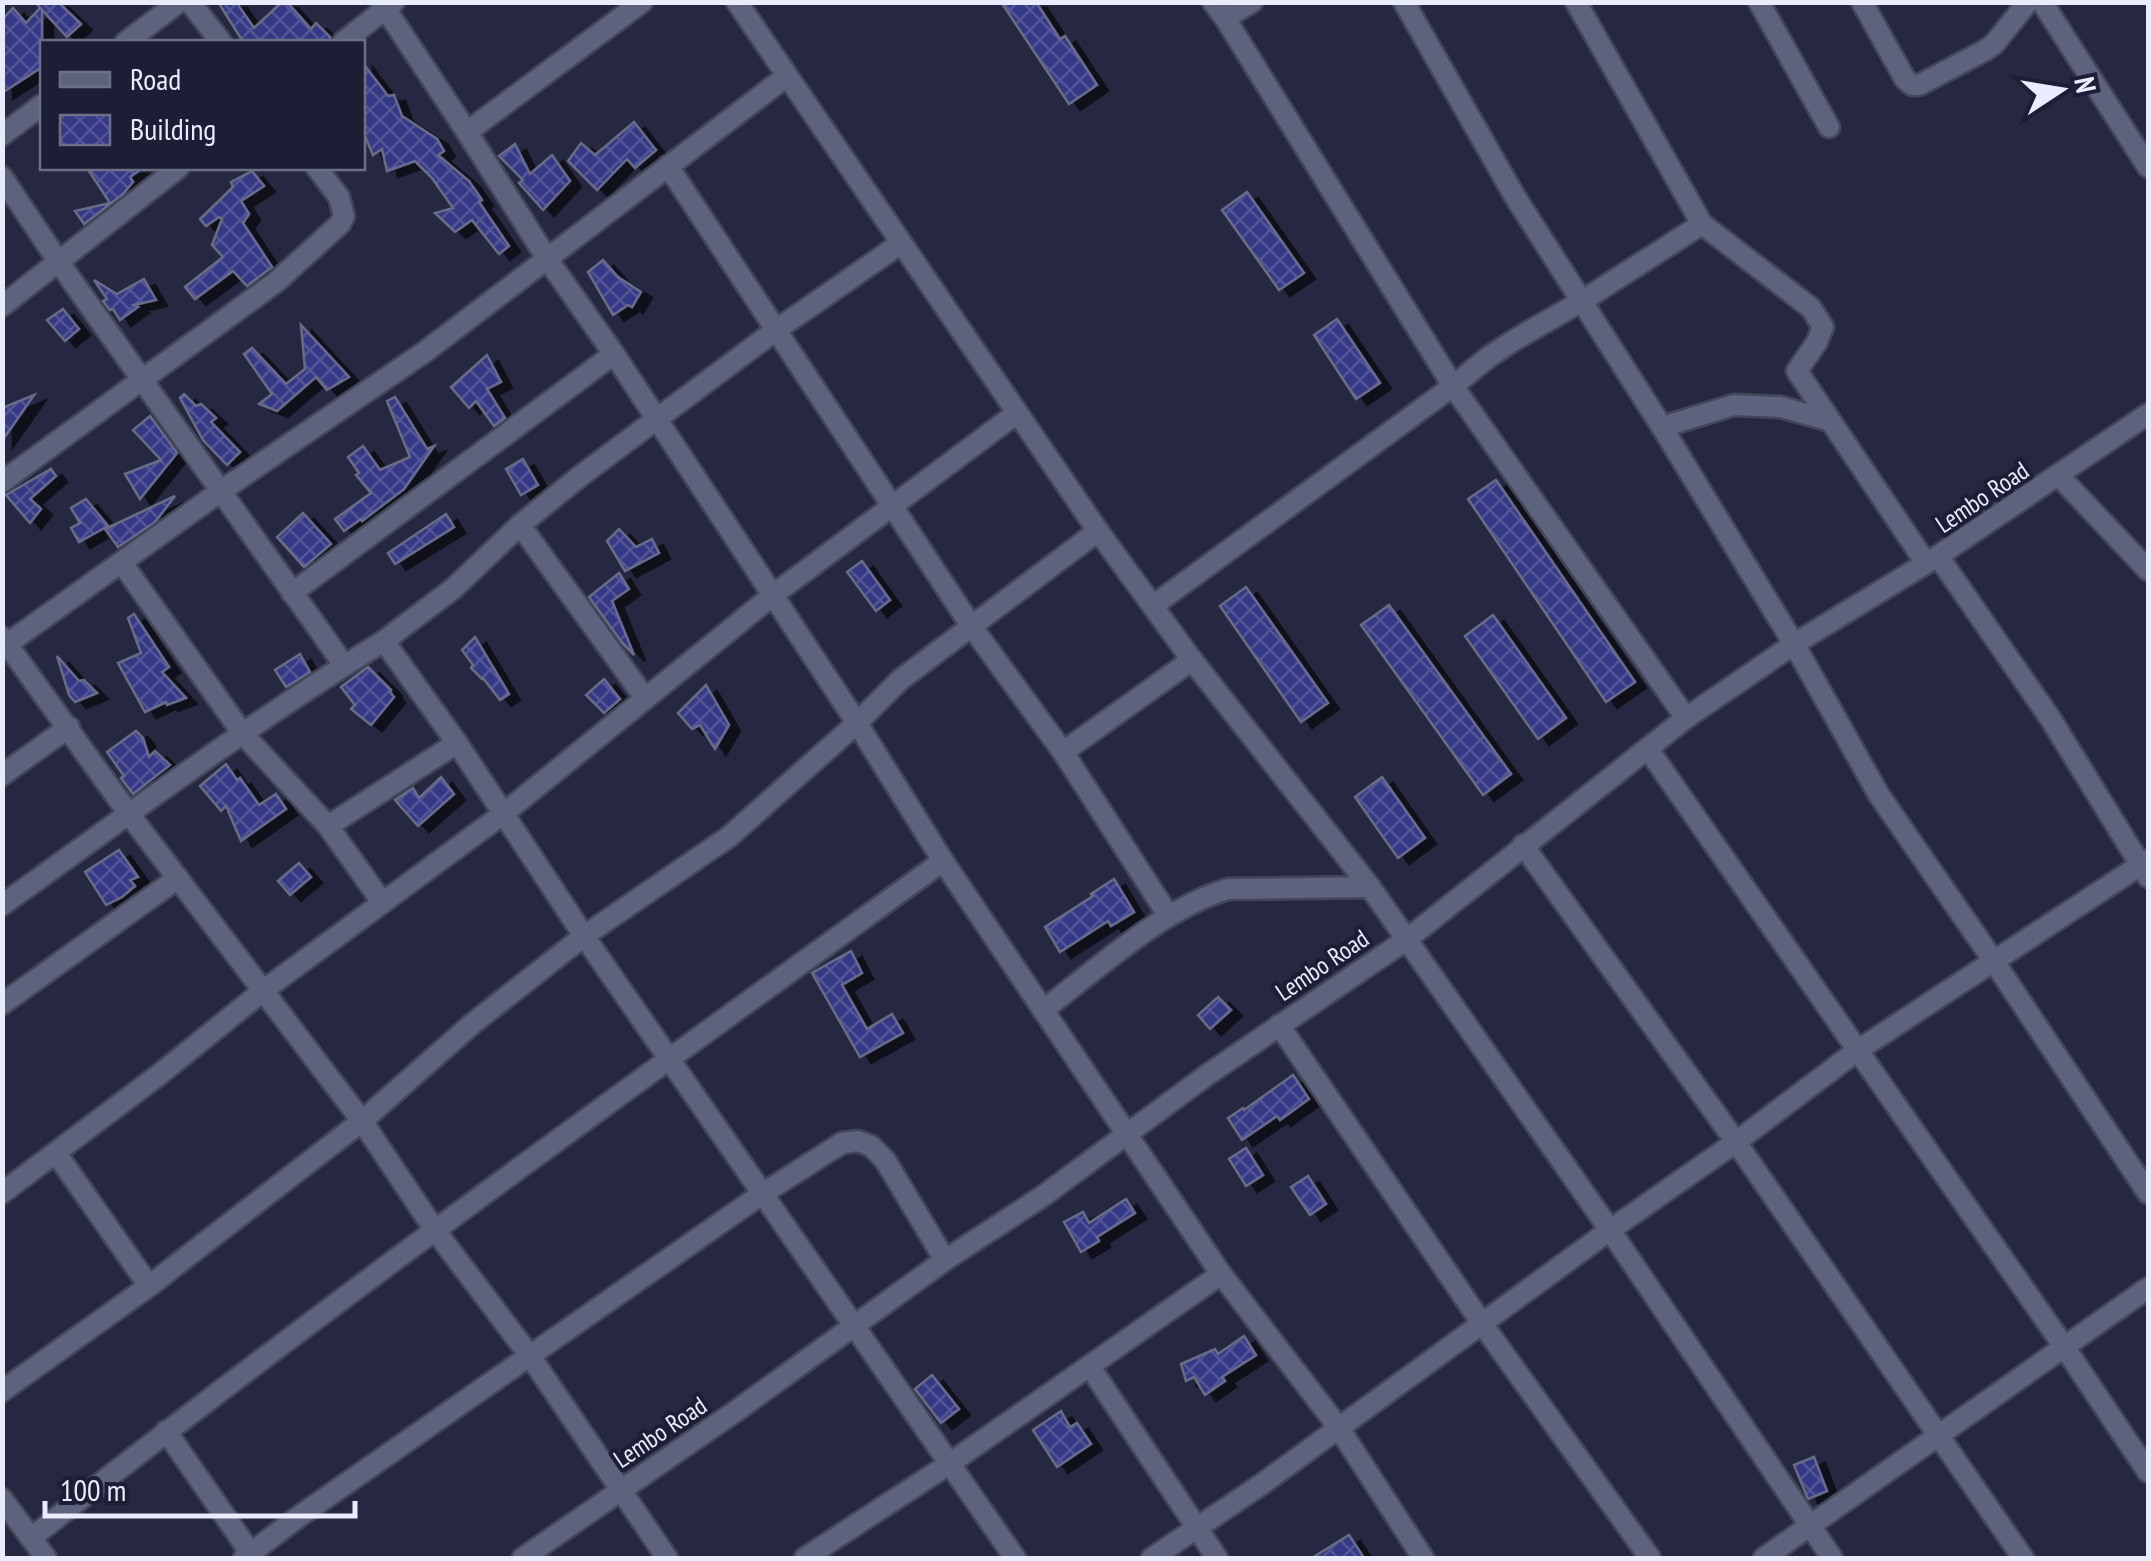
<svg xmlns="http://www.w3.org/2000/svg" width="2151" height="1561" font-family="'PT Sans Narrow',sans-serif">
	<defs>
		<pattern id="building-cross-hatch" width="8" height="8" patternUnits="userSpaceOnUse" patternTransform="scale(2.5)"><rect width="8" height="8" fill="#363785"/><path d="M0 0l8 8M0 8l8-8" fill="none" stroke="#535497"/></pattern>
		<filter id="shadow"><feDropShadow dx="11" dy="6" stdDeviation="0" flood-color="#0009"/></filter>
	</defs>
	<rect width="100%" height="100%" fill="#252840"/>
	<g fill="url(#building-cross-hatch)" stroke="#676c88" stroke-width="2.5" filter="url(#shadow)">
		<polygon points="36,2 58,2 81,24 67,37 42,10 42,67 2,93 2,20 13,8 26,23 40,8"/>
		<polygon points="218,2 236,2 254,28 282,2 287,2 311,29 316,23 330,37 329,42 239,42 242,40"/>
		<polygon points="1001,2 1036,2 1060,39 1065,36 1097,85 1069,104"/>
		<polygon points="362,62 388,96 394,95 402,116 437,139 444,151 438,155 469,181 482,200 479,202 509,246 499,254 472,220 455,232 435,213 453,208 432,178 415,161 387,171 382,149 373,155 362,129"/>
		<polygon points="634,122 656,150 635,168 627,159 597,190 568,161 581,143 595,155"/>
		<polygon points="515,144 530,174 552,155 570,181 543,210 519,183 523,180 499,156"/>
		<polygon points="87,168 143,168 130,177 133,182 123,194 84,224 75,211 110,203"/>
		<polygon points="252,171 264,186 241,201 249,214 243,223 272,267 247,286 233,271 195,299 185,287 223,257 212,245 222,219 219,217 206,226 200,219 233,187 231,182"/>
		<polygon points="1247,192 1304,273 1279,290 1222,210"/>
		<polygon points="603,260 618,277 641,292 632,307 628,305 613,315 588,272"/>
		<polygon points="144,279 156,300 134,305 138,307 120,320 113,309 110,310 103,301 107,299 94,280 117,294"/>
		<polygon points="63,309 79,329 65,341 47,320"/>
		<polygon points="1337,319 1380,383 1356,399 1314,335"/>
		<polygon points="301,325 349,377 327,390 316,377 277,411 259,404 272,394 244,354 252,348 286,384 305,369"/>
		<polygon points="487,355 501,382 487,389 505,418 494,426 476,401 469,408 451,387"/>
		<polygon points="184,394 196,406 201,404 216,418 211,422 240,452 227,465 203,440 180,398"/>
		<polygon points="34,395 2,441 2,408"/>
		<polygon points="395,397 427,449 434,446 404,489 362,521 361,519 344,531 335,519 371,493 356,475 359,473 348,457 363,446 380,470 410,457 387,401"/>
		<polygon points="150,416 177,453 140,499 125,474 161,460 133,430"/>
		<polygon points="523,459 538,485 521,495 506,469"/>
		<polygon points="51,469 56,476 30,499 41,509 30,523 6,495"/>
		<polygon points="1496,480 1635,682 1606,702 1468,499"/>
		<polygon points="175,496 155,522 118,547 105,529"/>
		<polygon points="86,499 108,526 79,542 71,528 80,523 71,508"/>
		<polygon points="303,513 331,544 304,567 277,537"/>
		<polygon points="446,514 454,527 395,564 388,553"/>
		<polygon points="619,529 636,547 652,539 659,553 625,571 607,541"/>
		<polygon points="862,561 890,600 876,611 847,572"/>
		<polygon points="619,573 629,589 612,601 634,655 623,644 589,597"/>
		<polygon points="1246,587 1328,703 1301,722 1220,606"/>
		<polygon points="1389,605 1511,774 1483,795 1361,625"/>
		<polygon points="134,614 169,667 162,672 186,698 167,705 166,702 145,712 118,663 141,653 128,618"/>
		<polygon points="1493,615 1566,718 1538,739 1465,636"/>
		<polygon points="475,637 509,694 500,700 483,678 482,679 471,668 473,665 462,650"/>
		<polygon points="300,654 310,672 286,687 275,670"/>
		<polygon points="57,656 79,681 84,680 97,693 75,702 69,695"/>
		<polygon points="368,667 391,690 390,692 394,697 371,725 351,709 355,705 341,687"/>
		<polygon points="604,679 620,699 604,713 586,695"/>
		<polygon points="706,685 729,725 715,749 700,725 692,729 678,713"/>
		<polygon points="136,731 143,738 149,757 155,751 170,765 133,794 121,778 124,776 107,752"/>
		<polygon points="226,764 237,780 240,778 259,805 276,794 286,809 241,841 226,806 221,811 200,786"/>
		<polygon points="441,777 454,794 418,826 395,800 413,788 419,798"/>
		<polygon points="1382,777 1425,838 1398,858 1355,797"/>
		<polygon points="119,850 138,877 130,880 135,886 122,897 106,905 85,872"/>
		<polygon points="299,863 311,877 290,895 278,881"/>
		<polygon points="1114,879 1134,912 1111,926 1108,921 1060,952 1045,927 1093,896 1091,894"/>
		<polygon points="851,951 862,973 842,985 867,1029 892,1014 903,1033 860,1057 812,973"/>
		<polygon points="1218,997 1231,1010 1210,1029 1198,1015"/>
		<polygon points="1293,1075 1309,1099 1280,1120 1277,1116 1242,1140 1228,1118 1243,1108 1244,1110"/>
		<polygon points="1246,1148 1263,1175 1246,1186 1229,1159"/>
		<polygon points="1308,1176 1326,1204 1310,1215 1291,1187"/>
		<polygon points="1126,1199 1135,1213 1097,1237 1099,1241 1081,1252 1064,1222 1083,1212 1089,1223"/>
		<polygon points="1244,1336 1256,1355 1222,1377 1225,1381 1205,1395 1194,1377 1186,1381 1181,1364 1215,1349 1218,1354"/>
		<polygon points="932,1375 959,1409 941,1423 915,1389"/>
		<polygon points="1061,1411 1070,1427 1077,1423 1091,1444 1057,1467 1033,1430"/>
		<polygon points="1814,1457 1827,1491 1808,1499 1794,1465"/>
		<polygon points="1349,1535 1364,1558 1312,1558"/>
	</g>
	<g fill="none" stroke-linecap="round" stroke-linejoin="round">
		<defs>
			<g id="minor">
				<polyline points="190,2 221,42"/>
				<polyline points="381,2 467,132 548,260 614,354 857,723 943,861 1221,1274 1339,1428 1423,1558"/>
				<polyline points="737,2 1098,531 1192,660 1370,887 1610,1230 1832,1558"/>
				<polyline points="1213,2 1225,18 1453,386 1686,718"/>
				<polyline points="1404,2 1514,195 1662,427 1794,644 1879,795 1993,960 2148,1193"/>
				<polyline points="1576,2 1702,224"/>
				<polyline points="1759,2 1829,127"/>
				<polyline points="1862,2 1905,79 1912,85 1919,85 1984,51 1994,44 2028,2"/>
				<polyline points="2042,2 2148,167"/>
				<polyline points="1225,18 1252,2"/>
				<polyline points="126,42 179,2"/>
				<polyline points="343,42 394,2"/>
				<polyline points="467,132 642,2"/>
				<polyline points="2,135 42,105"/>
				<polyline points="668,166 972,627 1063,752 1168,915"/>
				<polyline points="2,177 58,261 344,665"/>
				<polyline points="2,306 178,168"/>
				<polyline points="1662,427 1734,405 1781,407 1830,421"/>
				<polyline points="2058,475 2148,570"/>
				<polyline points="2,482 276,282 340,224 344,216 339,197 317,168"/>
				<polyline points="520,525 645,698"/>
				<polyline points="1938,556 2050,718 2148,877"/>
				<polyline points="122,563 243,734 328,826 382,902"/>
				<polyline points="292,593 614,354"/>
				<polyline points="1154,605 1453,386 1490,356 1516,339 1582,301 1702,224 1811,308 1823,327 1817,342 1797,371 1926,563"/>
				<polyline points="2,637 129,814 362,1121 434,1229 530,1356 667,1558"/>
				<polyline points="384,641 454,588 520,525 579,477 776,330 900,244"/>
				<polyline points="7,644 221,491 426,351 787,76"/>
				<polyline points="1648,749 2065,1348 2148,1472"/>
				<polyline points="1063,752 1192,660"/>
				<polyline points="2,775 69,727"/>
				<polyline points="328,826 457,743"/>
				<polyline points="1523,845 1736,1142 2023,1558"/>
				<path d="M2,905C128,815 253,721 384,641L457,743L584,936L1015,1558"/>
				<polyline points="2,1004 178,878"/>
				<path d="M1043,1010C1099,968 1161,909 1228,889L1370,887"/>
				<polyline points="1279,1025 1483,1325 1650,1558"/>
				<polyline points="56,1153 149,1286"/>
				<polyline points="2,1193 160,1074 264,990 503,814 773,595 1017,413"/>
				<polyline points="1090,1367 1217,1558"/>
				<polyline points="2,1391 149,1286 362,1121 472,1024 584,936 730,836 857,723 900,680 1098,531"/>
				<polyline points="166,1431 254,1558"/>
				<polyline points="2,1499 46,1558"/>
				<path d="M31,1538C328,1303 636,1083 943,861"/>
				<polyline points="244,1558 301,1515 762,1194 842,1143 858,1141 871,1146 885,1160 945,1260"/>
				<polyline points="523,1558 736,1411 945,1260 1043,1196 1207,1075 1406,940 1686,718 1794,644 1938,556 2148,414"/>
				<polyline points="805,1558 949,1464 1221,1274"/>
				<polyline points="1152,1558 1262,1484 1610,1230 1736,1142 1858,1050 2148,860"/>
				<polyline points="1764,1558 2148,1288"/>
			</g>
		</defs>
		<use href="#minor" stroke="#434559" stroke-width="25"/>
		<use href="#minor" stroke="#5d627d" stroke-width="20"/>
	</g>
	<g text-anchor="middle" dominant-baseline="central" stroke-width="8" stroke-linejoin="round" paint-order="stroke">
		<g font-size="25" fill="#e9ecfc" stroke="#1b1e35">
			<text transform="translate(1982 497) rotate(-34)">Lembo Road</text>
			<text transform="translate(1322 965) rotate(-34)">Lembo Road</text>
			<text transform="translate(660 1432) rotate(-34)">Lembo Road</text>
		</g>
	</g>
	<rect width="2151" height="1561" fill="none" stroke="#e9ecfc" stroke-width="10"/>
	<rect x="40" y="40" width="325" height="130" fill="#1b1e35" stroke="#6d7085" stroke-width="2.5"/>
	<rect x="60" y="72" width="50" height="15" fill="#5d627d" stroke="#6d7085" stroke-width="2.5"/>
	<text x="130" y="90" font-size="30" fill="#e9ecfc">Road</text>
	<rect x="60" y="115" width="50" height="30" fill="url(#building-cross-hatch)" stroke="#6d7085" stroke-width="2.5"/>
	<text x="130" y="140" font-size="30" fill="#e9ecfc">Building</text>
	<g transform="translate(2061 90) rotate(78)" stroke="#1b1e35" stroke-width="8" paint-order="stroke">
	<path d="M0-8L18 38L0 25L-18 38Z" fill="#e9ecfc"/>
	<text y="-15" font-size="28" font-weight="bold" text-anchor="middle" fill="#e9ecfc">N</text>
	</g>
	<path d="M45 1501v15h310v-15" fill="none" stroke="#e9ecfc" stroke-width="5"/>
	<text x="60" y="1501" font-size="30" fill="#e9ecfc" stroke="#1b1e35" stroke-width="8" paint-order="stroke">100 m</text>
</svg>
